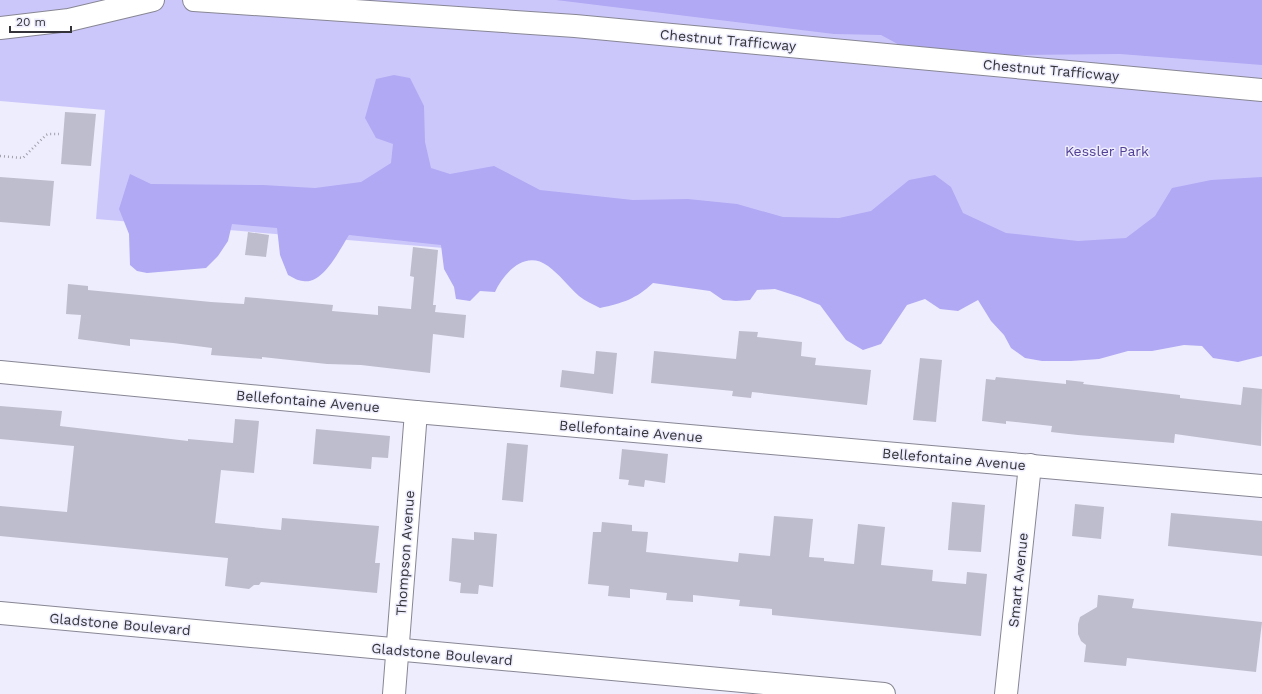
<svg xmlns="http://www.w3.org/2000/svg" width="1262" height="694" font-family="'Work Sans',sans-serif">
	<rect width="100%" height="100%" fill="#eeedfd"/>
	<polygon fill="#ccc7fb" points="0,0 1262,0 1262,316 96,219 105,110 0,101"/>
	<g fill="#b1a9f3">
		<polygon points="556,0 1262,0 1262,65 1120,54 1009,55 907,49 881,35 834,34"/>
		<path d="M394,75L410,78L424,106L425,142L431,168L450,174L494,166L540,190L633,200L688,199L737,204L783,217L839,218L871,211L909,180L935,175L951,187L963,213L1006,233L1078,241L1126,238L1155,216L1172,188L1211,180L1262,177V356L1238,362L1213,358L1202,346L1184,345L1152,351H1128L1099,359L1071,361H1042L1025,358L1011,348L1004,335L991,321L978,300L958,311L940,309L925,299L907,305L881,344L863,350L846,340L820,305L800,297L775,289L757,290L750,300L736,301L723,300L710,291L653,283C636,299 623,303 600,308C593,304 585,301 579,296C568,286 559,274 548,266C525,249 504,273 495,292L480,291L470,301L456,299L454,287L444,269L441,245L349,235C340,249 323,285 303,281C298,281 292,277 288,275L280,255L277,228L232,224L228,241L218,256L206,268L147,273L137,271L130,265L129,234L119,209L130,174L151,184L263,185L315,188L361,182L391,163L393,144L376,138L365,118L376,79Z"/>
	</g>
	<g fill="#bebdcd">
		<polygon points="65,112 96,114 91,166 61,164"/>
		<polygon points="0,177 54,181 50,226 0,222"/>
		<polygon points="248,232 269,235 266,257 245,255"/>
		<polygon points="413,247 438,250 433,305 436,305 435,312 466,315 464,338 433,334 430,373 361,365 327,364 262,357 262,359 211,355 212,348 173,343 130,339 130,346 78,339 81,315 66,314 68,284 88,286 88,290 211,302 244,304 245,297 333,305 332,311 378,315 378,306 411,309 414,277 410,276"/>
		<polygon points="739,331 758,332 757,337 802,342 801,356 816,358 815,365 871,370 867,405 752,392 751,398 732,396 733,391 651,383 654,351 736,359"/>
		<polygon points="596,351 617,353 613,394 560,387 562,370 594,374"/>
		<polygon points="920,358 942,360 936,422 913,420"/>
		<polygon points="996,377 1066,384 1066,380 1084,382 1083,384 1180,395 1180,398 1241,405 1243,387 1262,389 1261,446 1175,434 1174,443 1078,435 1051,432 1052,426 1006,421 1006,424 982,421 986,379 995,380"/>
		<polygon points="0,406 62,411 60,426 188,441 188,439 233,443 235,419 259,421 254,473 221,470 215,523 281,530 282,518 379,526 375,563 380,563 377,593 261,582 259,585 254,585 249,589 225,586 228,558 0,536 0,506 67,512 74,446 0,439"/>
		<polygon points="316,429 390,436 388,458 372,457 371,469 313,464"/>
		<polygon points="507,443 528,445 523,502 502,500"/>
		<polygon points="622,449 668,454 665,483 645,480 644,487 628,485 629,480 619,479"/>
		<polygon points="952,502 985,505 981,552 948,550"/>
		<polygon points="1075,504 1104,507 1101,539 1072,536"/>
		<polygon points="1171,513 1262,521 1262,556 1168,546"/>
		<polygon points="774,516 813,519 809,557 824,558 824,561 854,564 858,524 885,527 881,565 933,570 932,581 966,584 967,572 987,574 981,636 772,615 772,609 739,606 740,600 693,595 693,602 666,600 667,593 630,589 630,598 608,596 609,586 588,584 593,532 601,532 602,522 632,525 632,531 648,532 646,552 738,562 739,553 770,556"/>
		<polygon points="474,532 497,534 493,587 479,585 478,594 460,593 461,583 449,581 452,538 474,540"/>
		<polygon points="1098,595 1134,599 1132,608 1262,622 1256,672 1127,658 1126,666 1084,662 1086,645 1081,641 1078,634 1078,624 1080,617 1097,607"/>
	</g>
	<g fill="none" stroke-linecap="round" stroke-linejoin="round">
		<defs>
			<g id="minor">
				<polyline points="0,372 416,412 1262,486"/>
				<polyline points="394,694 416,412"/>
				<polyline points="1006,694 1030,465"/>
			</g>
			<g id="tertiary">
				<polyline points="194,0 575,26 1262,90"/>
				<polyline points="0,28 69,20 153,0"/>
				<polyline points="0,613 884,694"/>
			</g>
		</defs>
		<use href="#minor" stroke="#878694" stroke-width="24"/>
		<use href="#tertiary" stroke="#878694" stroke-width="24"/>
		<polyline stroke="#a1a0ac" stroke-width="2.5" stroke-dasharray="1 3" stroke-linecap="butt" points="0,156 23,158 46,135 48,134 59,134"/>
		<use href="#minor" stroke="#fff" stroke-width="22"/>
		<use href="#tertiary" stroke="#fff" stroke-width="22"/>
	</g>
	<g text-anchor="middle" dominant-baseline="central" stroke-width="3" stroke-linejoin="round" paint-order="stroke">
		<g font-size="14" fill="#333339" stroke="#eeedfd">
			<text transform="translate(728 40) rotate(5)">Chestnut Trafficway</text>
			<text transform="translate(1051 70) rotate(5)">Chestnut Trafficway</text>
			<text transform="translate(308 401) rotate(5)">Bellefontaine Avenue</text>
			<text transform="translate(631 431) rotate(5)">Bellefontaine Avenue</text>
			<text transform="translate(954 459) rotate(5)">Bellefontaine Avenue</text>
			<text transform="translate(405 553) rotate(-86)">Thompson Avenue</text>
			<text transform="translate(1018 580) rotate(-84)">Smart Avenue</text>
			<text transform="translate(120 624) rotate(5)">Gladstone Boulevard</text>
			<text transform="translate(442 654) rotate(5)">Gladstone Boulevard</text>
		</g>
		<g font-size="14" fill="#513f95" stroke="#eeedfd">
			<text x="1107" y="151">Kessler Park</text>
		</g>
	</g>
	<path d="M10 26v6h61v-6" fill="none" stroke="#333339" stroke-width="2"/>
	<text x="16" y="26" font-size="12" fill="#333339" stroke="#eeedfd" stroke-width="3" paint-order="stroke">20 m</text>
</svg>
